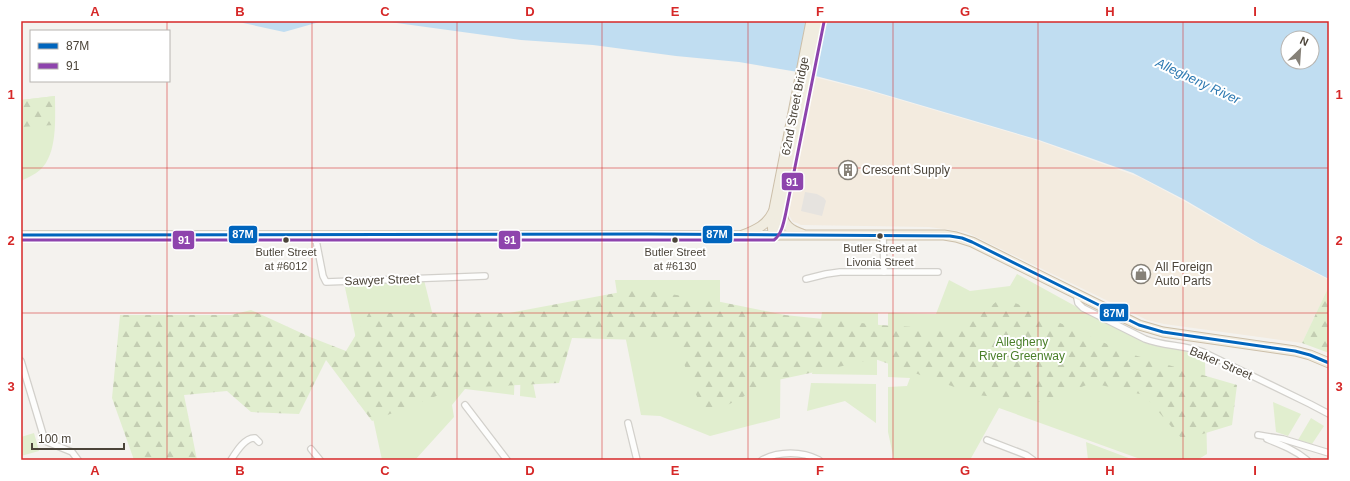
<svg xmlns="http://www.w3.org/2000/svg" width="1350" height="481" font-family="Helvetica,sans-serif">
	<defs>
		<pattern id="forest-firs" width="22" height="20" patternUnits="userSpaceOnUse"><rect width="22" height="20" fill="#e1eecf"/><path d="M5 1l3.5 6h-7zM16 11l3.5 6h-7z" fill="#c3cdb2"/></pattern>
	</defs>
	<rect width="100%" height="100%" fill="#f4f2ee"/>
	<polygon fill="#f3ebdf" points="814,77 866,90 1039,141 1139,177 1184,201 1255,242 1329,280 1329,286 1302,343 1164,324 1147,320 966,232 929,227 801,225 797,223 793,222 789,215 789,205"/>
	<g fill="#e1eecf">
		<path d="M55,96C55,118 58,154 40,170C34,175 27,178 21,181V100Z"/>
		<polygon points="1017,274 1106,323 1154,345 1178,348 1205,361 1207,454 1197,460 1143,460 999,408 970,460 894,460 888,432 888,387 907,386 910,378 888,377 888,313 936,314 949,280 970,291 1010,286"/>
		<polygon points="424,280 434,320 515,363 514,395 465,389 452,405 454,417 415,460 382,460 344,283"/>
		<polygon points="615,280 720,280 720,306 619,307"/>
		<polygon points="822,312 878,313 878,340 818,339"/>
		<polygon points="621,315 781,316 780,418 710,436 660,416 641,415"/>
		<polygon points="817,347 877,348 877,375 812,374"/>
		<polygon points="521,363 529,363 536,398 520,396"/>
		<polygon points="811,383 876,384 876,423 845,401 807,411"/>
		<polygon points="1273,402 1301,414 1288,436 1276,432"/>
		<polygon points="1311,418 1324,426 1312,444 1298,440"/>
		<polygon points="34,433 39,451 21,456 21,437"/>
		<polygon points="1086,442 1134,460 1088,460"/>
	</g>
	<g fill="url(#forest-firs)">
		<polygon points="55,96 54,125 21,127 21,100"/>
		<polygon points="1329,286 1329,353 1302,343"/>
		<polygon points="637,289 716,301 785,315 880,325 962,330 1002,297 1127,353 1237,385 1232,425 1183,440 1144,395 1092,383 1041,402 977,395 875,359 773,381 705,417 675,341 572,338 559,383 457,388 372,421 326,360 299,414 251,412 227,391 184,395 197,460 134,460 112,398 120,315 231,315 251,310 310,337 346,351 369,313 509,313"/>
	</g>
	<polygon fill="#e6e3df" points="805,192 817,194 824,198 826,201 822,216 801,211"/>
	<g fill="#c0ddf1" fill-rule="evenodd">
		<polygon points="234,21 323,21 284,32"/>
		<path d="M382,21H1329V279L1260,244L1185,200L1133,173L1039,140L866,89L804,73L739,62L676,56L593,45L521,40ZM1288,38H1312V62H1288Z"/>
	</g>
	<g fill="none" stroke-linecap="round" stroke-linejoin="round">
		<defs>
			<g id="minor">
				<polyline points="315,235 323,276 326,282 485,276"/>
				<polyline points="883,235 884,272"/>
				<polyline points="806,279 826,274 840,272 938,272"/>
				<path d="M1076,293L1078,303L1083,308L1145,339C1163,346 1184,345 1203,352L1310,404L1329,414"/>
				<polyline points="21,361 45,441 72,452 78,460"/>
				<polyline points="465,405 507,460"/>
				<polyline points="628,423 637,460"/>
				<polyline points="1258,435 1283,439 1329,453"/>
				<path d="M1267,439C1282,445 1295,450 1307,460"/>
				<polyline points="987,440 1026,455 1033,460"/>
				<polyline points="311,449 320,460"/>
				<path d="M231,460C236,452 245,437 255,438L259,442"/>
				<path d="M762,460C779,451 802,451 819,460"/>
			</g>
			<polyline id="secondary" points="21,235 773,235"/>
			<g id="trunk">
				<path d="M782,213C783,225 791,230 802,234"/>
				<polyline points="773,233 772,224 774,209 811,21"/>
				<path d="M743,235C756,230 767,225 773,212"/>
				<polyline points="773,235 944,235 956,237 972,242 1139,325 1163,332 1295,351 1310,355 1329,363"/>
				<polyline points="773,235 778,224 781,211 819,21"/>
			</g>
		</defs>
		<use href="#minor" stroke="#d2d0cb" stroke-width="8"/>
		<use href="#secondary" stroke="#d3cfc5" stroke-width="10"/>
		<use href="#trunk" stroke="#ccbfa9" stroke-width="11"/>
		<use href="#minor" stroke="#fdfdfc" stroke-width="5.5"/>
		<use href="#secondary" stroke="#f7f6f1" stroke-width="8"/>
		<use href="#trunk" stroke="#f0ece0" stroke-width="9"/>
		<defs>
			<polyline id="bus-1" points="21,235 648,234 950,236 962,238 972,242 1139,325 1163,332 1295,351 1310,355 1329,363"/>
			<path id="bus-2" d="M21,240H774C782,234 784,221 786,212L824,22"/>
		</defs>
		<use href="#bus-1" stroke="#fff" stroke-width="6"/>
		<use href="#bus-2" stroke="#fff" stroke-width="6"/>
		<use href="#bus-1" stroke="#0065bd" stroke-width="3"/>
		<use href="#bus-2" stroke="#8e44ad" stroke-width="3"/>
	</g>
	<path fill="none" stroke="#d62828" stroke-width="1" stroke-opacity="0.55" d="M167,21V31M312,21V460M457,21V460M602,21V460M748,21V460M893,21V460M1038,21V460M1183,21V460M167,81V460M21,168H1329M21,313H1329"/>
	<defs>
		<symbol id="building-ring" viewBox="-11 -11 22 22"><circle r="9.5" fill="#fff" stroke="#868178" stroke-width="1.5"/><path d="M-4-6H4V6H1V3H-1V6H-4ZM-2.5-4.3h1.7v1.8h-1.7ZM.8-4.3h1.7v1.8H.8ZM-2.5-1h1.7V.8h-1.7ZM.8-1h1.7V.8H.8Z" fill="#868178"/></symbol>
		<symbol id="shop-ring" viewBox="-11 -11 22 22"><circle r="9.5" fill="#fff" stroke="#868178" stroke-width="1.5"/><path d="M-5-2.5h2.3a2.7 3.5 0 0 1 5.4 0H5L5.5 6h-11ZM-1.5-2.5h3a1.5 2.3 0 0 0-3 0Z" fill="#868178"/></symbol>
	</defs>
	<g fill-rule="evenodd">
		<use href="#building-ring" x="837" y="159" width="22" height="22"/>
		<use href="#shop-ring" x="1130" y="263" width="22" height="22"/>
	</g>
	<g fill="#4b4439" stroke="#fff" stroke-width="1.5">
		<circle cx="880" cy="236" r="3.5"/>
		<circle cx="286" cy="240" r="3.5"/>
		<circle cx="675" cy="240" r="3.5"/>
	</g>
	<g text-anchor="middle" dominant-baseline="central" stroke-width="4" stroke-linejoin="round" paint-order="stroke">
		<g font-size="11" fill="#4b4439" stroke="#fff">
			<text x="880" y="248">Butler Street at<tspan x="880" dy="14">Livonia Street</tspan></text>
			<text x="286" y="252">Butler Street<tspan x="286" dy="14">at #6012</tspan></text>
			<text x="675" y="252">Butler Street<tspan x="675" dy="14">at #6130</tspan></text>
		</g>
		<g font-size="12" fill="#4b4439" stroke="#fff">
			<text transform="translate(795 106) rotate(-79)">62nd Street Bridge</text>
			<text transform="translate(382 280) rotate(-2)">Sawyer Street</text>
			<text transform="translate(1221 363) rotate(23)">Baker Street</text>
		</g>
		<g font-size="12" fill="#4b4439" stroke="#fff" text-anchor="start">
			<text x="862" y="170">Crescent Supply</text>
			<text x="1155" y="267">All Foreign<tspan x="1155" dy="14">Auto Parts</tspan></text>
		</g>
		<g font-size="12" fill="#4a7f2a" stroke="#fff">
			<text x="1022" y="342">Allegheny<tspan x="1022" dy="14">River Greenway</tspan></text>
		</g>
		<g font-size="13" font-style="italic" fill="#2e7ab2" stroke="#fff">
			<text transform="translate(1198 81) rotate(25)">Allegheny River</text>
		</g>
	</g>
	<g stroke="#fff" stroke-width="1.5">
		<rect x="781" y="172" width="23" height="19" rx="4" fill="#8e44ad"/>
		<rect x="702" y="225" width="31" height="19" rx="4" fill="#0065bd"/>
		<rect x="228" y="225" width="30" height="19" rx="4" fill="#0065bd"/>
		<rect x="172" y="230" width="23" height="20" rx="4" fill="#8e44ad"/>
		<rect x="498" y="230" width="23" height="20" rx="4" fill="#8e44ad"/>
		<rect x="1099" y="303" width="30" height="19" rx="4" fill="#0065bd"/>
	</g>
	<g font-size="11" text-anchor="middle" font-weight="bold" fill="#fff">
		<text x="792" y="186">91</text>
		<text x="717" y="238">87M</text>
		<text x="243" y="238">87M</text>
		<text x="184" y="244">91</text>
		<text x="510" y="244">91</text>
		<text x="1114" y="317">87M</text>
	</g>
	<rect width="1350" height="481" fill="none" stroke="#ffffff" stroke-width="44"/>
	<rect x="30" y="30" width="140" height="52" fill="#ffffff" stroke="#b7b4b0"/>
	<rect x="38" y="43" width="20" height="6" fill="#0065bd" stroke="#b7b4b0"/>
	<text x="66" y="50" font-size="12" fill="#4b4439">87M</text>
	<rect x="38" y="63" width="20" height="6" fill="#8e44ad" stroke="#b7b4b0"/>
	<text x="66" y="70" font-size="12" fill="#4b4439">91</text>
	<g transform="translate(1300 50) rotate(25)"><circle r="19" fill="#ffffff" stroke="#b7b4b0"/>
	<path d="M0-3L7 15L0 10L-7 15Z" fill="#868178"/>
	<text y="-6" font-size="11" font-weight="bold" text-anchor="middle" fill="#4b4439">N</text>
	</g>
	<path d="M32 443v6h92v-6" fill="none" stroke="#4b4439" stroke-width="2"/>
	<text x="38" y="443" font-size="12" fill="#4b4439" stroke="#ffffff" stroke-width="3" paint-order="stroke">100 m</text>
	<rect x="22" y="22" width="1306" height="437" fill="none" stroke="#d62828" stroke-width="1.5"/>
	<g font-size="13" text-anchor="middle" font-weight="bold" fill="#d62828">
		<text x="95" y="16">A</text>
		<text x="240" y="16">B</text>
		<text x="385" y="16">C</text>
		<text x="530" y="16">D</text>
		<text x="675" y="16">E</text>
		<text x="820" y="16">F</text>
		<text x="965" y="16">G</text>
		<text x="1110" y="16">H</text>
		<text x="1255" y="16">I</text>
		<text x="11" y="99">1</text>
		<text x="1339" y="99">1</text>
		<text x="11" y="245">2</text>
		<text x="1339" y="245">2</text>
		<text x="11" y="391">3</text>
		<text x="1339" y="391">3</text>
		<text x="95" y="475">A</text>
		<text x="240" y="475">B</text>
		<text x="385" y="475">C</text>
		<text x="530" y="475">D</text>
		<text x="675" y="475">E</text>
		<text x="820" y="475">F</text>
		<text x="965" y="475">G</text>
		<text x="1110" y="475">H</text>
		<text x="1255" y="475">I</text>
	</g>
</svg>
